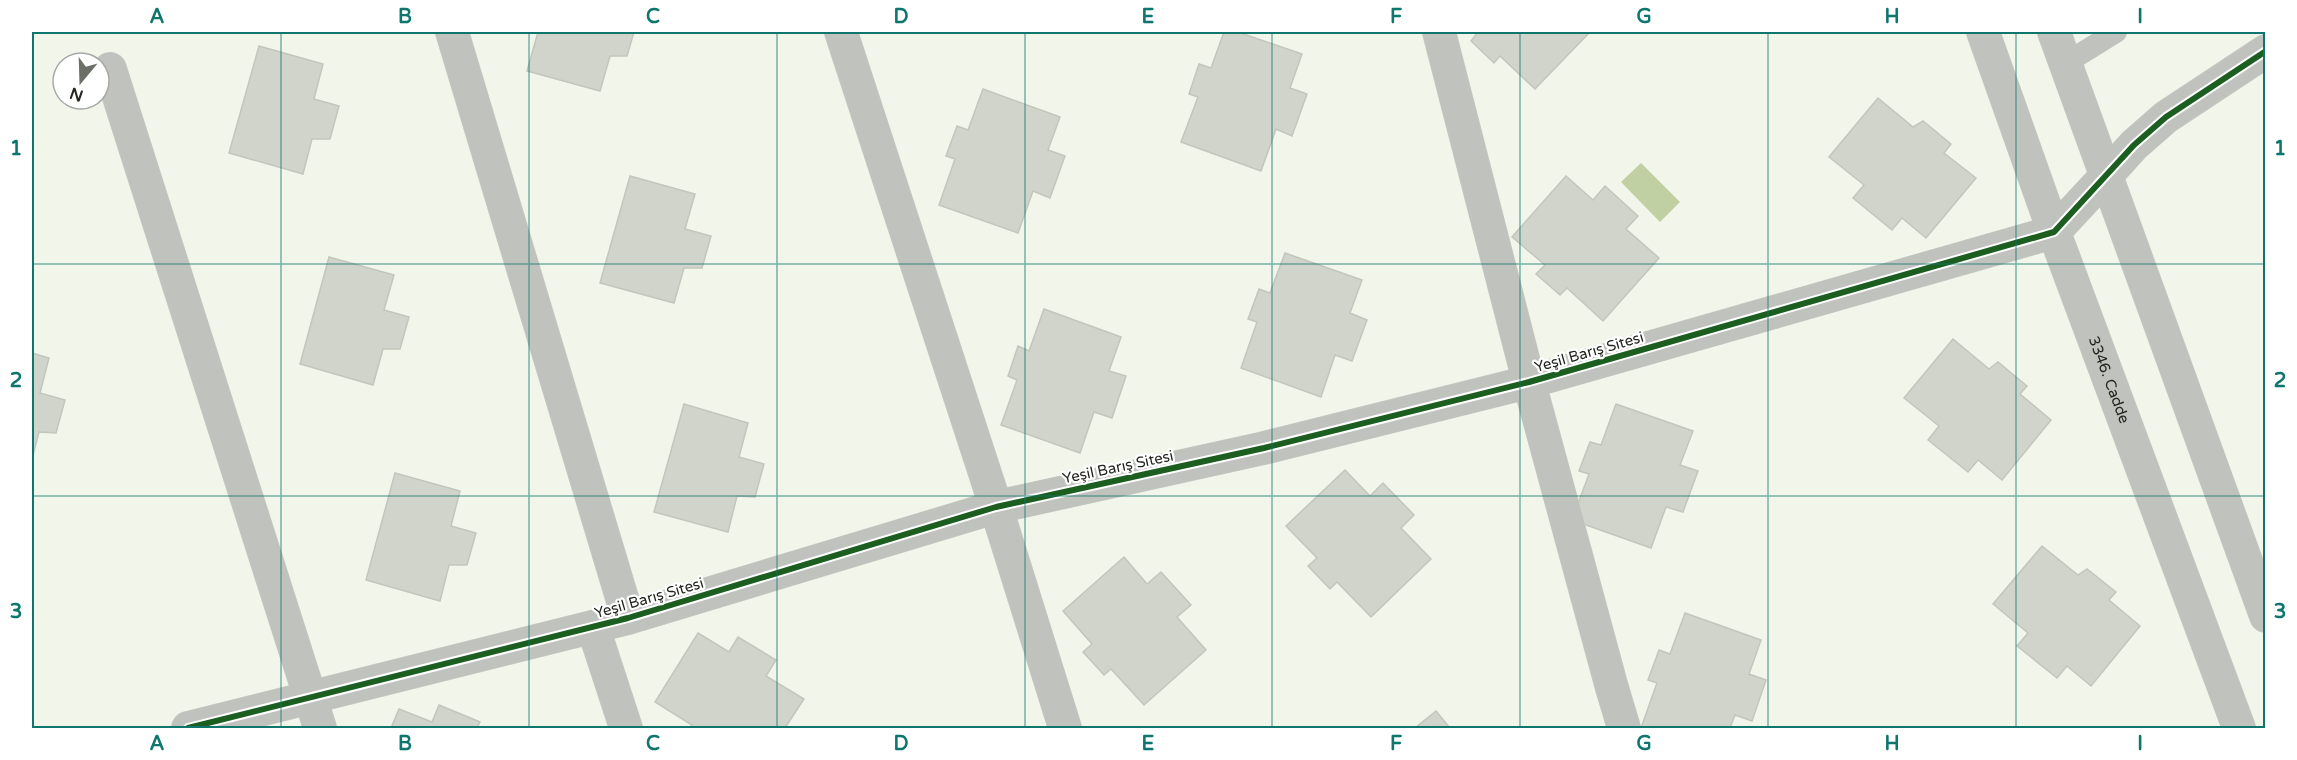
<svg xmlns="http://www.w3.org/2000/svg" width="2297" height="760" font-family="'Varela Round',sans-serif">
	<rect width="100%" height="100%" fill="#f2f6ea"/>
	<polygon fill="#c0d0a3" points="1641,163 1680,202 1660,222 1621,182"/>
	<g fill="#d0d4ca" stroke="#c2c6bc" stroke-width="1.5">
		<polygon points="538,32 634,32 627,56 610,56 600,91 527,71"/>
		<polygon points="1224,32 1238,32 1302,54 1290,88 1307,94 1292,136 1276,129 1261,171 1181,142 1198,97 1189,94 1199,64 1211,68"/>
		<polygon points="1478,32 1590,32 1535,89 1500,56 1494,63 1471,41"/>
		<polygon points="259,46 323,64 314,99 339,106 330,139 312,139 303,174 229,153"/>
		<polygon points="983,89 1060,117 1048,150 1065,156 1050,198 1033,191 1018,233 939,205 955,159 946,156 957,126 968,130"/>
		<polygon points="1878,98 1913,127 1923,121 1951,144 1944,153 1976,178 1926,238 1902,218 1892,230 1853,198 1864,185 1829,157"/>
		<polygon points="630,176 695,194 685,229 711,236 702,268 684,268 674,303 600,283"/>
		<polygon points="1566,176 1593,200 1605,186 1638,216 1626,229 1659,258 1603,321 1567,288 1560,295 1536,274 1545,265 1512,237"/>
		<polygon points="1285,253 1362,280 1350,313 1367,320 1352,361 1335,355 1321,397 1241,368 1257,322 1248,319 1259,289 1270,293"/>
		<polygon points="329,257 394,275 384,310 409,317 400,349 383,349 373,385 300,364"/>
		<polygon points="1044,309 1121,337 1109,371 1126,376 1112,418 1094,412 1080,453 1001,425 1017,380 1008,376 1018,346 1029,351"/>
		<polygon points="1953,339 1989,369 1998,362 2027,386 2020,394 2051,420 2002,480 1978,460 1968,472 1928,440 1939,426 1904,398"/>
		<polygon points="32,353 49,358 40,393 65,400 56,433 39,432 32,459"/>
		<polygon points="684,404 748,423 739,457 764,464 755,497 737,496 728,532 654,512"/>
		<polygon points="1616,404 1693,431 1680,465 1698,471 1683,512 1666,507 1651,548 1572,520 1589,474 1579,471 1590,442 1601,445"/>
		<polygon points="1345,470 1370,496 1383,483 1414,515 1401,528 1431,559 1371,617 1337,582 1330,589 1308,566 1317,558 1286,526"/>
		<polygon points="395,473 460,491 451,526 476,533 467,565 449,565 440,601 366,580"/>
		<polygon points="2042,546 2078,575 2087,569 2116,592 2109,600 2140,626 2091,686 2067,666 2057,678 2017,646 2028,633 1993,604"/>
		<polygon points="1124,557 1147,584 1161,572 1191,605 1177,617 1206,650 1144,705 1111,669 1104,675 1083,652 1092,644 1063,611"/>
		<polygon points="1685,613 1761,640 1749,674 1766,680 1752,721 1735,715 1730,728 1641,728 1657,683 1648,680 1659,650 1670,654"/>
		<polygon points="698,633 729,652 738,637 776,660 766,676 804,699 785,728 690,728 692,725 655,702"/>
		<polygon points="439,705 480,722 477,728 391,728 399,709 432,722"/>
		<polygon points="1436,711 1450,728 1415,728"/>
	</g>
	<g fill="none" stroke-linecap="round" stroke-linejoin="round">
		<defs>
			<polyline id="service" points="2066,63 2116,32"/>
			<g id="minor">
				<polyline points="452,32 628,618"/>
				<polyline points="841,32 996,507 1065,728"/>
				<polyline points="1439,32 1529,382 1612,688 1624,728"/>
				<polyline points="110,69 320,728"/>
				<polyline points="2107,175 2134,145 2166,117 2266,51"/>
				<polyline points="593,627 626,728"/>
				<polyline points="188,728 628,618 996,507 1264,448 1529,382 2054,232"/>
			</g>
			<g id="tertiary">
				<path id="s1" d="M1983,32L2054,232L2239,728"/>
				<polyline points="2054,32 2266,616"/>
				<polyline points="2054,232 2107,175"/>
			</g>
		</defs>
		<use href="#service" stroke="#ccd0c6" stroke-width="22"/>
		<use href="#minor" stroke="#ccd0c6" stroke-width="34"/>
		<use href="#tertiary" stroke="#ccd0c6" stroke-width="34"/>
		<use href="#service" stroke="#c0c2bd" stroke-width="21"/>
		<use href="#minor" stroke="#c0c2bd" stroke-width="33"/>
		<use href="#tertiary" stroke="#c0c2bd" stroke-width="33"/>
		<defs>
			<polyline id="cycleway" points="188,728 628,618 996,507 1264,448 1529,382 2054,232 2134,145 2166,117 2266,51"/>
		</defs>
		<use href="#cycleway" stroke="#fff" stroke-width="10"/>
		<use href="#cycleway" stroke="#1b5e20" stroke-width="6"/>
	</g>
	<path fill="none" stroke="#0f766e" stroke-width="1.5" stroke-opacity="0.55" d="M281,32V728M529,32V728M777,32V728M1025,32V728M1272,32V728M1520,32V728M1768,32V728M2016,32V728M32,264H2266M32,496H2266"/>
	<g text-anchor="middle" dominant-baseline="central" stroke-width="4.5" stroke-linejoin="round" paint-order="stroke">
		<g font-size="15" fill="#23261d" stroke="#fff">
			<text transform="translate(1589 352) rotate(-16)">Yeşil Barış Sitesi</text>
			<text stroke="none"><textPath href="#s1" startOffset="370">3346. Cadde</textPath></text>
			<text transform="translate(1118 467) rotate(-12)">Yeşil Barış Sitesi</text>
			<text transform="translate(649 598) rotate(-16)">Yeşil Barış Sitesi</text>
		</g>
	</g>
	<rect width="2297" height="760" fill="none" stroke="#ffffff" stroke-width="66"/>
	<g transform="translate(81 81) rotate(199)"><circle r="28" fill="#ffffff" stroke="#a7a8a5" stroke-width="1.5"/>
	<path d="M0-4.5L10 22L0 15L-10 22Z" fill="#6b6f65"/>
	<text y="-9" font-size="16" font-weight="bold" text-anchor="middle" fill="#23261d">N</text>
	</g>
	<rect x="33" y="33" width="2231" height="694" fill="none" stroke="#0f766e" stroke-width="2"/>
	<g font-size="20" text-anchor="middle" font-weight="bold" fill="#0f766e">
		<text x="157" y="23">A</text>
		<text x="405" y="23">B</text>
		<text x="653" y="23">C</text>
		<text x="901" y="23">D</text>
		<text x="1148" y="23">E</text>
		<text x="1396" y="23">F</text>
		<text x="1644" y="23">G</text>
		<text x="1892" y="23">H</text>
		<text x="2140" y="23">I</text>
		<text x="16" y="155">1</text>
		<text x="2280" y="155">1</text>
		<text x="16" y="387">2</text>
		<text x="2280" y="387">2</text>
		<text x="16" y="618">3</text>
		<text x="2280" y="618">3</text>
		<text x="157" y="750">A</text>
		<text x="405" y="750">B</text>
		<text x="653" y="750">C</text>
		<text x="901" y="750">D</text>
		<text x="1148" y="750">E</text>
		<text x="1396" y="750">F</text>
		<text x="1644" y="750">G</text>
		<text x="1892" y="750">H</text>
		<text x="2140" y="750">I</text>
	</g>
</svg>
